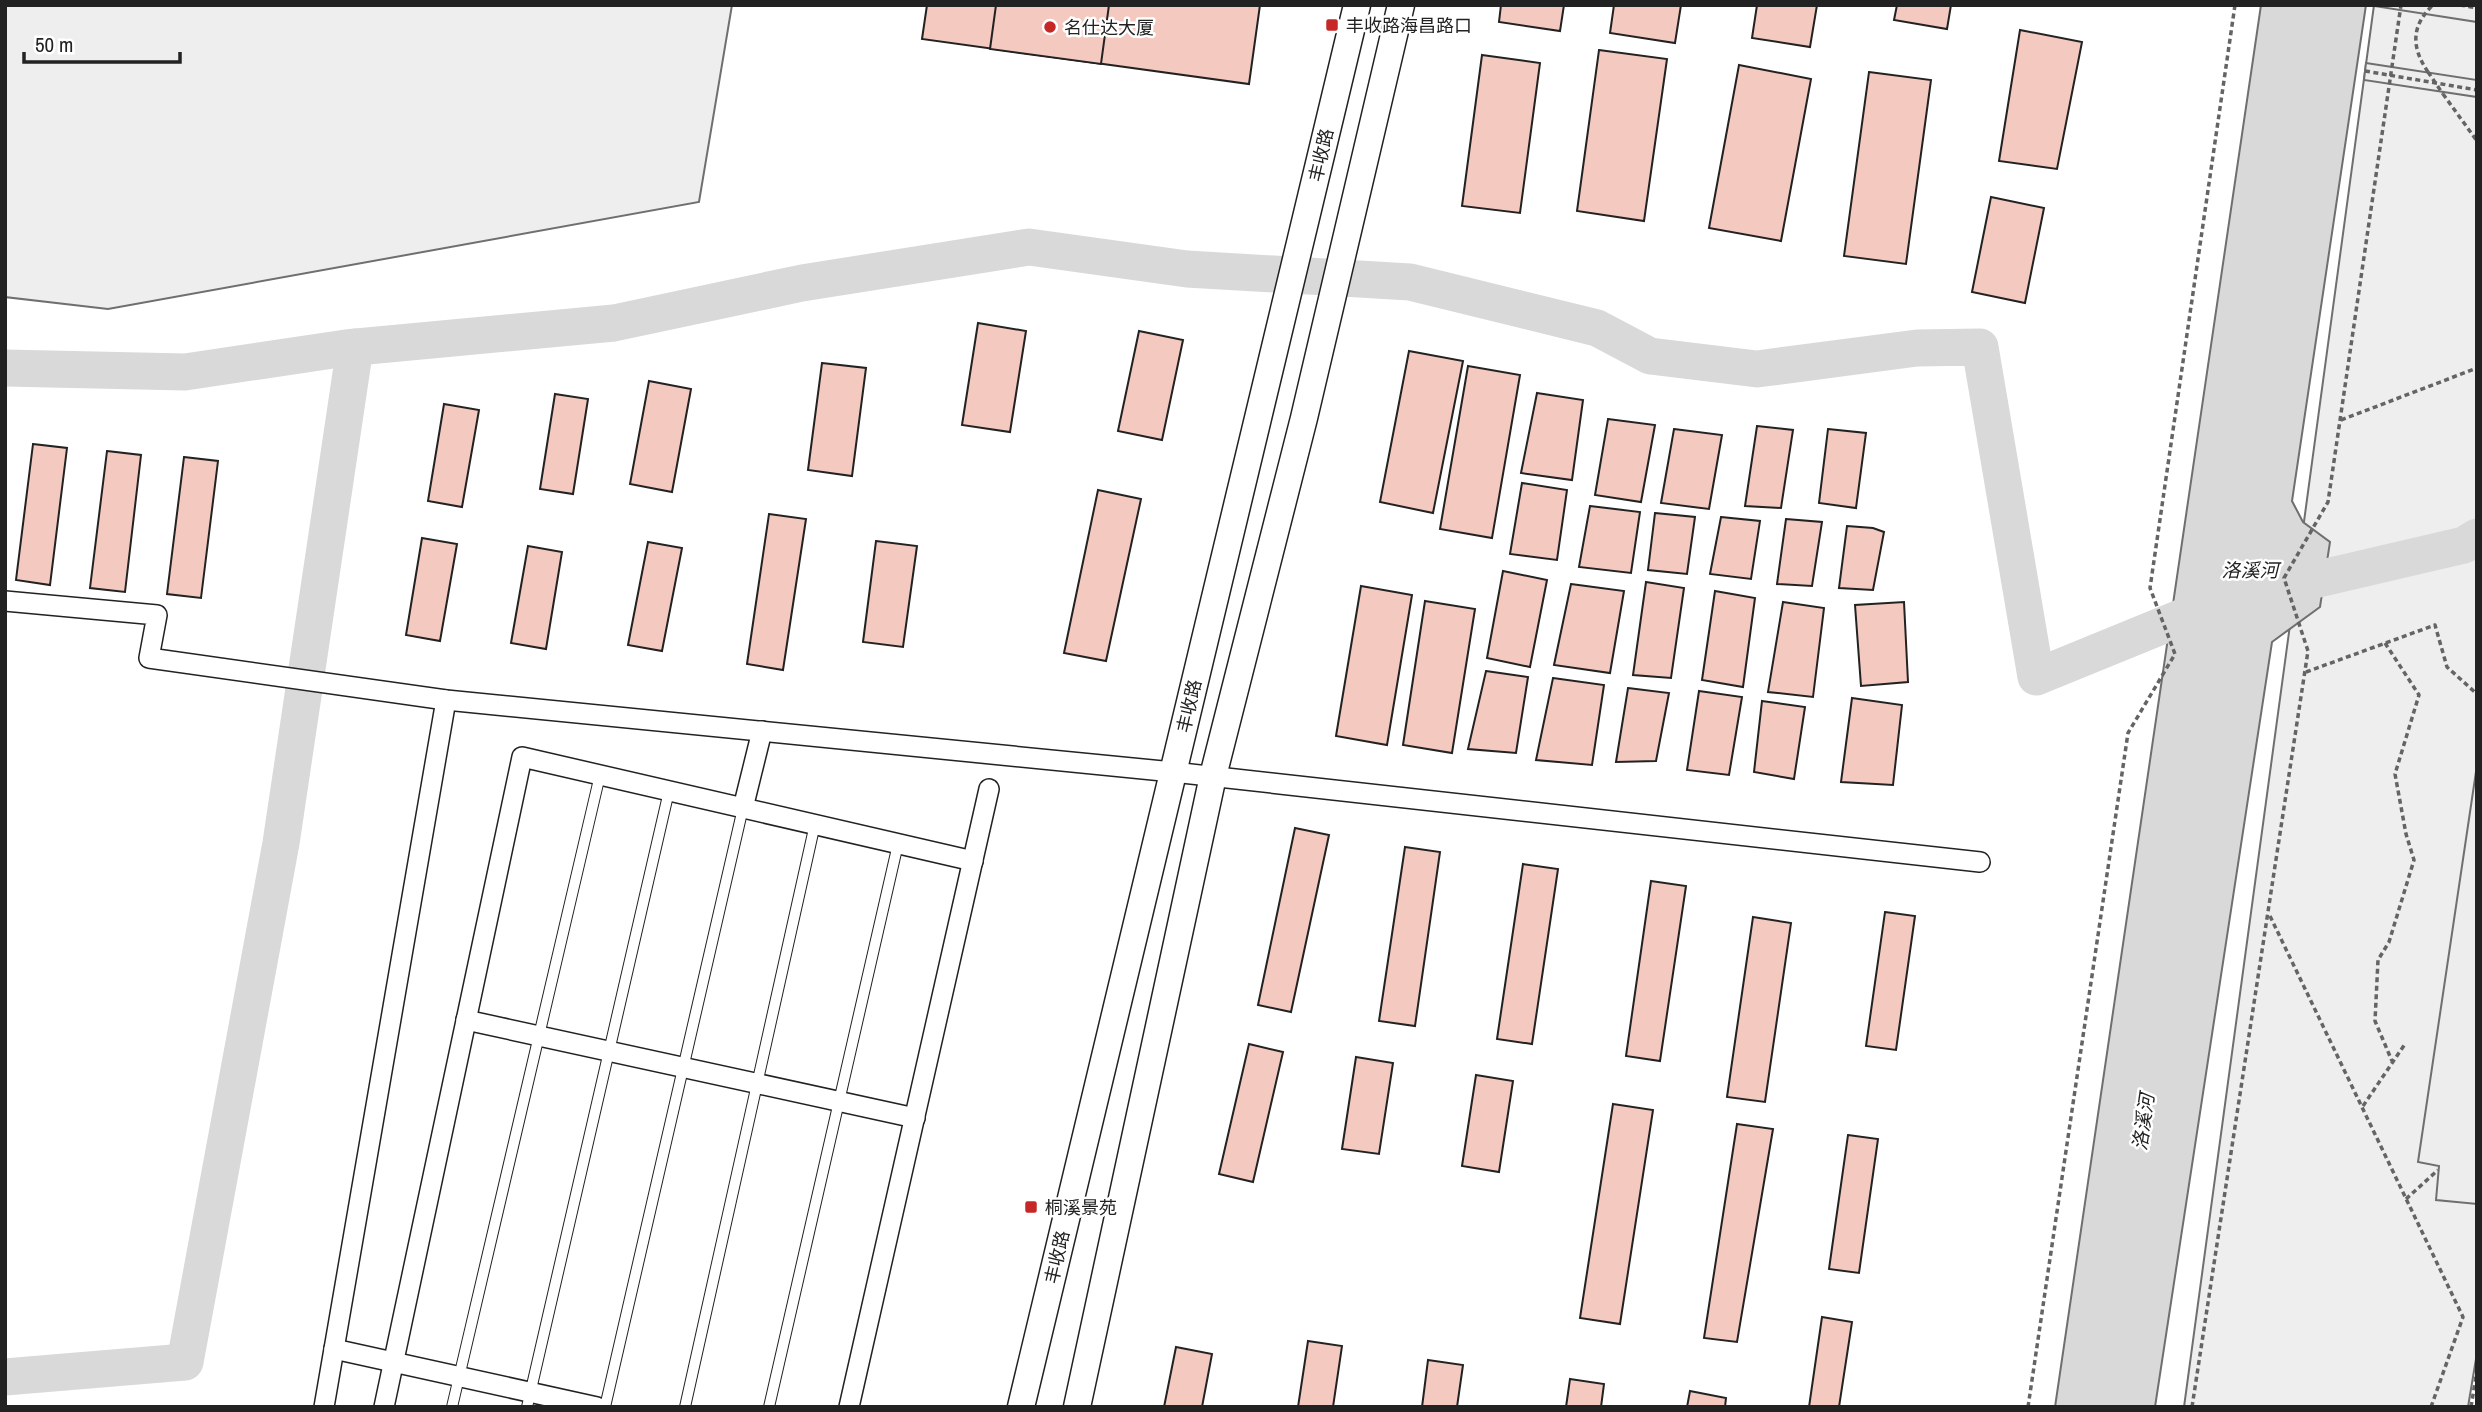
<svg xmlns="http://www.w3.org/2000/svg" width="2482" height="1412" font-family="'Archivo Narrow','Noto Sans SC',sans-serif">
	<rect width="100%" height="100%" fill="#fff"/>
	<g fill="#eee" stroke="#6f6f6f" stroke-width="2">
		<polygon points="5,5 732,5 699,202 108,309 5,297"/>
		<polygon points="2374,5 2477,5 2477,1353 2468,1407 2184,1407"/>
	</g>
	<g fill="#ededed" stroke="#6f6f6f" stroke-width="2">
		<polygon points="2477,5 2477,22 2374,6 2374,5"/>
		<polygon points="2366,63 2477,80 2477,97 2364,80"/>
		<polygon points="2477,765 2477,1204 2436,1200 2439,1166 2418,1162"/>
	</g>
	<polygon fill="#d9d9d9" stroke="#6f6f6f" stroke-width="2" points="2261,5 2366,5 2292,501 2303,522 2330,542 2320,607 2272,642 2155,1407 2055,1407"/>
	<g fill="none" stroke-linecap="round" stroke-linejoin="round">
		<g stroke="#d9d9d9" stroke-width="37">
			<polyline points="5,368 185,372 346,348 614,323 802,283 1029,247 1187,269 1410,282 1597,328 1650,356 1757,369 1917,348 1980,347 2036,677 2215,604"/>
			<polyline points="2275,589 2464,545 2477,537"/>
			<polyline points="5,1377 185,1362 281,843 355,347"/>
		</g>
	</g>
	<g fill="#f3c9c0" stroke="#222" stroke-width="2">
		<polygon points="927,5 1260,5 1249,84 922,39"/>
		<polygon points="996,5 1109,5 1101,64 990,49"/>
		<polygon points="1501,5 1564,5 1560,31 1499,22"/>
		<polygon points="1614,5 1681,5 1675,43 1610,33"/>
		<polygon points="1757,5 1817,5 1810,47 1752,38"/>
		<polygon points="1897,5 1951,5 1947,29 1894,20"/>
		<polygon points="2020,30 2082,42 2057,169 1999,161"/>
		<polygon points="1599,50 1667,59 1644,221 1577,211"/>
		<polygon points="1482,55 1540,63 1520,213 1462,206"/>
		<polygon points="1739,65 1811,79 1781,241 1709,228"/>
		<polygon points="1869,72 1931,80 1906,264 1844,256"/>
		<polygon points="1991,197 2044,208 2025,303 1972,292"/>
		<polygon points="978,323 1026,331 1010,432 962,425"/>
		<polygon points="1139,331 1183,340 1162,440 1118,431"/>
		<polygon points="1409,351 1463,361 1433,513 1380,502"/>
		<polygon points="822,363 866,368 852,476 808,470"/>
		<polygon points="1468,366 1520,375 1492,538 1440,529"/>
		<polygon points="649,381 691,389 672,492 630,484"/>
		<polygon points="1537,393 1583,400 1572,480 1521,473"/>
		<polygon points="555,394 588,399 573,494 540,489"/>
		<polygon points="444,404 479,410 462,507 428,501"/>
		<polygon points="1608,419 1655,425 1641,502 1595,495"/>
		<polygon points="1757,426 1793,430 1781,508 1745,506"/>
		<polygon points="1674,429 1722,435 1709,509 1661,503"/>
		<polygon points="1828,429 1866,433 1856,508 1819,503"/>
		<polygon points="33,444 67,448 50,585 16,580"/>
		<polygon points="107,451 141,455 125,592 90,588"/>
		<polygon points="184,457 218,461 201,598 167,594"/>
		<polygon points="1522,483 1567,490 1557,560 1510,554"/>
		<polygon points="1098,490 1141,499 1106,661 1064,653"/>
		<polygon points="1590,506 1640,512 1631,573 1579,567"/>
		<polygon points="1655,513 1695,517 1687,574 1648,570"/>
		<polygon points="769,514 806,519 783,670 747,664"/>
		<polygon points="1721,517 1760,521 1751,579 1710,574"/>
		<polygon points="1786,519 1822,522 1812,586 1777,584"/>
		<polygon points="1847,526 1873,528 1884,532 1873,590 1839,588"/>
		<polygon points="422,538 457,544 440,641 406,635"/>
		<polygon points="876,541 917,546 903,647 863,642"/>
		<polygon points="648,542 682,548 662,651 628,645"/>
		<polygon points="528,546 562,552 546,649 511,643"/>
		<polygon points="1503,571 1547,580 1530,667 1487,658"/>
		<polygon points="1646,582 1684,588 1671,678 1633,675"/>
		<polygon points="1571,584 1624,591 1610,673 1554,665"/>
		<polygon points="1361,586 1412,595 1387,745 1336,736"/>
		<polygon points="1715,591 1755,598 1743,687 1702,680"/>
		<polygon points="1425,601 1475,609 1452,753 1403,745"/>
		<polygon points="1783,602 1824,608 1813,697 1768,692"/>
		<polygon points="1904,602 1908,682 1861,686 1855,605"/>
		<polygon points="1486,671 1528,677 1516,753 1468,749"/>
		<polygon points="1553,678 1604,685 1592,765 1536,760"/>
		<polygon points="1628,688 1669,693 1656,761 1616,762"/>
		<polygon points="1699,691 1742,697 1729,775 1687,770"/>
		<polygon points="1852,698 1902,705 1893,785 1841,782"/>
		<polygon points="1762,701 1805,707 1794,779 1754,772"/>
		<polygon points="1295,828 1329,835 1291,1012 1258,1005"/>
		<polygon points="1405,847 1440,852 1415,1026 1379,1021"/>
		<polygon points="1523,864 1558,869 1532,1044 1497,1039"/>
		<polygon points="1651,881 1686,886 1660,1061 1626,1056"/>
		<polygon points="1885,912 1915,916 1896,1050 1866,1046"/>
		<polygon points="1753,917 1791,923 1765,1102 1727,1097"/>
		<polygon points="1249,1044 1283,1052 1253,1182 1219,1174"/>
		<polygon points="1356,1057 1393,1063 1379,1154 1342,1149"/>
		<polygon points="1476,1075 1513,1081 1499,1172 1462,1166"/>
		<polygon points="1613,1104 1653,1110 1620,1324 1580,1318"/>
		<polygon points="1737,1124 1773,1129 1737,1342 1704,1338"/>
		<polygon points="1848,1135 1878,1139 1859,1273 1829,1269"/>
		<polygon points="1822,1317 1852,1322 1839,1407 1809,1407"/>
		<polygon points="1308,1341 1342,1346 1333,1407 1298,1407"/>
		<polygon points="1176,1347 1212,1354 1202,1407 1164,1407"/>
		<polygon points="1428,1360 1463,1365 1457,1407 1422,1407"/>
		<polygon points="1570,1379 1604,1384 1601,1407 1566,1407"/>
		<polygon points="1690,1391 1726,1398 1725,1407 1687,1407"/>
	</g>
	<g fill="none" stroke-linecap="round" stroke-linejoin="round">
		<defs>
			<g id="service">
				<polyline points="452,1407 600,775"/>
				<polyline points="527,1407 669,791"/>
				<polyline points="605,1407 743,808"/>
				<polyline points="685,1407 815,824"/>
				<polyline points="769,1407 898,844"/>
			</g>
			<g id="minor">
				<polyline points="5,601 157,615 149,658 446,700 1173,772 1980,862"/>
				<polyline points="743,808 762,731"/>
				<polyline points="466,1020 915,1118"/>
				<polyline points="334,1349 597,1407"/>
				<polyline points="324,1407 446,700"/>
				<polyline points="384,1407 522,757 973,861"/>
				<polyline points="849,1407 989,789"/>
			</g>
			<g id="secondary">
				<polyline points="1021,1407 1357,5"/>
				<polyline points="1077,1407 1213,776 1304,418 1401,5"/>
			</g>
		</defs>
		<use href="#service" stroke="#222" stroke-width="12"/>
		<use href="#minor" stroke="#222" stroke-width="22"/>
		<use href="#secondary" stroke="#222" stroke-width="29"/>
		<g stroke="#646464" stroke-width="3.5" stroke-dasharray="5 3.5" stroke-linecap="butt">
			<polyline points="2460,5 2477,8"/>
			<polyline points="2365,71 2477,90"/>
			<path d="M2428,72C2411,47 2411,26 2433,5"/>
			<polyline points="2443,94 2477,141"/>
			<polyline points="2341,420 2477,368"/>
			<polyline points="2385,643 2419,695 2395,774 2406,834 2414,860 2389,942 2378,960 2375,1021 2392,1061"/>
			<polyline points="2306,672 2435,625 2447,667 2477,694"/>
			<polyline points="2270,916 2463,1317 2431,1407"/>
			<polyline points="2363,1106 2405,1044"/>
			<polyline points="2406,1199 2438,1170"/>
			<polyline points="2028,1407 2128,733 2175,654 2150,588 2235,5"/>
			<polyline points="2192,1407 2308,651 2284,578 2328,502 2401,5"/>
			<polyline points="2471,1407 2477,1370"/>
		</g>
		<use href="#service" stroke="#fff" stroke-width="10"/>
		<use href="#minor" stroke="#fff" stroke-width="19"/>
		<use href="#secondary" stroke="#fff" stroke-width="26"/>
		<polyline stroke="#646464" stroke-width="3.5" stroke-dasharray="5 3.5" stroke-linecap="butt" points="2428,72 2443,94"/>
	</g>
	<g fill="#c62828" stroke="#fff" stroke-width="2.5">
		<rect x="1325" y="18" width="14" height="14" rx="3.5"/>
		<circle cx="1050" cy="27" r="7"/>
		<rect x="1024" y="1200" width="14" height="14" rx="3.5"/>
	</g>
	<g text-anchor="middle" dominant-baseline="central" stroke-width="5" stroke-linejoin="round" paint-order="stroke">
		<g font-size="18" fill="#222" stroke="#fff" text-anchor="start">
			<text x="1346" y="25">丰收路海昌路口</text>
			<text x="1064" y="27">名仕达大厦</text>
			<text x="1045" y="1207">桐溪景苑</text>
		</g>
		<g font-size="18" fill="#222" stroke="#fff">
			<text transform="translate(1321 155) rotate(-77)">丰收路</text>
			<text transform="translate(1189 706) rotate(-77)">丰收路</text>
			<text transform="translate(1057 1257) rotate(-77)">丰收路</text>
		</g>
		<g font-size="19" font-style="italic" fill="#222" stroke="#fff">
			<text x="2250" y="570">洛溪河</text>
			<text transform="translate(2143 1122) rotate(-82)">洛溪河</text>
		</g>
	</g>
	<rect width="2482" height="1412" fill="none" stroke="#222222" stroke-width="14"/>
	<path d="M24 52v10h156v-10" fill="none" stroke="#222222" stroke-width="3.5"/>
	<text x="35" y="52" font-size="21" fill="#222222" stroke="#ffffff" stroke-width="5" paint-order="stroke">50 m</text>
</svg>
